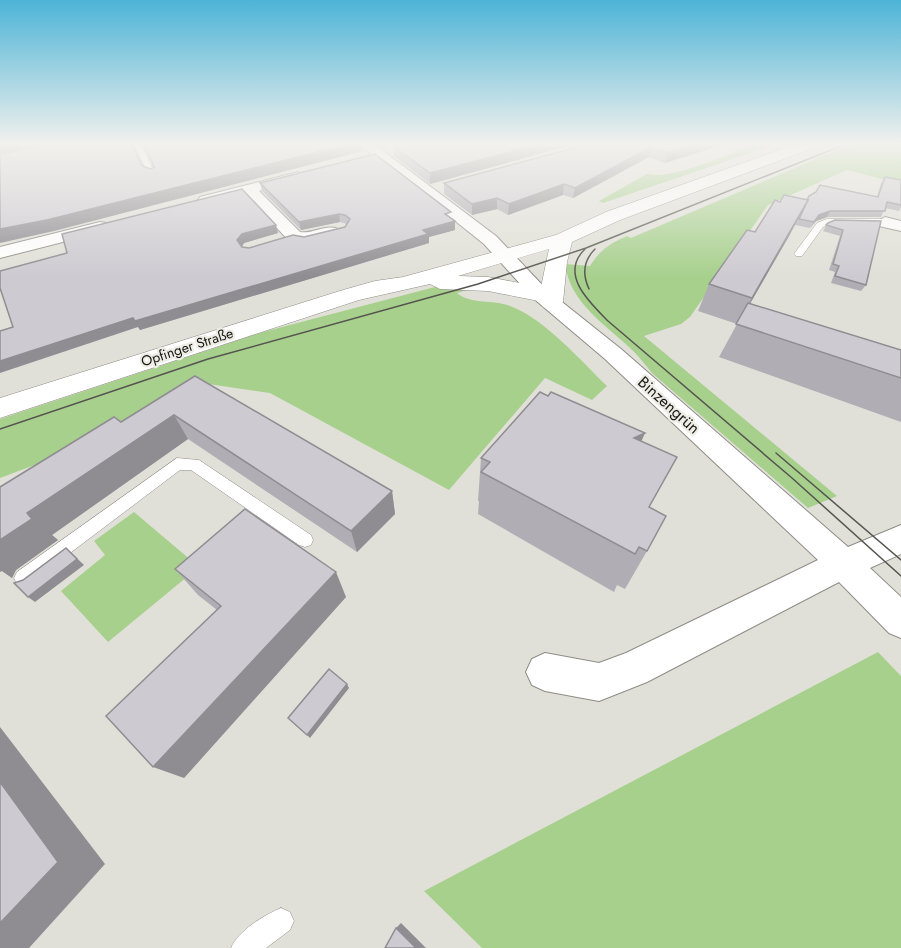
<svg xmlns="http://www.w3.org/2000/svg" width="901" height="948" font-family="Jost,sans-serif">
	<rect width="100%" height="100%" fill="#e1e0d8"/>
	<g fill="#a7d08d">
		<path d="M756,144H777L603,203L599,201L647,174C674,180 728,154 756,144Z"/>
		<path d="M851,144H901V184L847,170L768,205L690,317L681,324L644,336L837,496L808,508L653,374C646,366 639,356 631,349C605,324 570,303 565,264L590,266C600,250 609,244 627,236L631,238Z"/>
		<path d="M435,287L467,290L457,293C471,305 493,299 510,306C545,319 580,360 607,386L592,400L545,378L449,490L270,393L208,384L64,454L0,478V419L263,332Z"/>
		<polygon points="134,512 199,567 108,642 61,591 105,555 94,541"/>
		<polygon points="878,652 901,676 901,948 482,948 424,891"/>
	</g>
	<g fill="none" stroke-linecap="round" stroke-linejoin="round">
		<defs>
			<g id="lane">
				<polygon points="134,144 141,144 156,177 149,175"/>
				<polygon points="827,219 885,219 889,222 885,225 831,224 823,227 802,256 796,256 794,254 817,223"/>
				<polygon points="177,458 199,460 311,535 313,540 311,545 305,547 299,545 191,470 180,470 29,584 23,586 17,584 14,578 17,572"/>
				<path d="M281,908L290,912L294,921L290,930L266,948H231C238,931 264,915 281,908Z"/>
			</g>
			<g id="street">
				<polygon points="359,144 374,144 496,236 547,290 621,349 848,547 901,525 901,554 870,568 901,597 901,638 889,633 839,582 647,682 599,701 545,691 532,685 526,672 532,659 545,653 599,663 626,653 818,560 605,359 533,298 484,244"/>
				<path d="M298,172L305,176L303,179L259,191L300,232C312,234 324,225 336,228L339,232L336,236L305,243L288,240L246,194L206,205L198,200L200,197Z"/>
				<polygon points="885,217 901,221 901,231 879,226 877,222"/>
				<polygon points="100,222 106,223 109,227 106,231 0,258 0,247"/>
			</g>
			<path id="secondary" d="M796,144H819L816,147L620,220L572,242L567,262L563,302L559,307L551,309L543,307L539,301L488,291L440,289L430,284L359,300L0,418V398L343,290L375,281L403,277L556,235L606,212ZM549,249L541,287L488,277L458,276Z"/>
		</defs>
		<use href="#lane" stroke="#8f8d87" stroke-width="1"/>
		<use href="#street" stroke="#8f8d87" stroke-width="2"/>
		<use href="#secondary" stroke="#8f8d87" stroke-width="1"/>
		<use href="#lane" fill="#fff" fill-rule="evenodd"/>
		<use href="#street" fill="#fff" fill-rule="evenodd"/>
		<use href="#secondary" fill="#fff" fill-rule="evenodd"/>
		<g stroke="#55544f" stroke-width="1.5">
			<path d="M585,249C559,274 589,302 608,321L792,478L901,576"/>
			<path d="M589,289C582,274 583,261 595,249"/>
			<polyline points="0,429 208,359 478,284 586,248 846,144"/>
			<polyline points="776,453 901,560"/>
		</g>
	</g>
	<g fill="#b0aeb4">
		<polygon points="575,144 430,184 394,156 393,146"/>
		<polygon points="589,144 723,144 722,145 665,163 649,157 573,198 563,195 508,215 497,209 472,215 444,194 444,183"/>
		<polygon points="885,177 901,180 901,207 899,211 885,208 881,217 827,217 816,221 810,228 795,225 750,304 901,350 901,422 719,357 737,324 698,311 709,284 755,232 807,200 877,197 881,183"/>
		<polygon points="260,183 451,218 455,221 455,230 429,237 429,243 140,330 138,327 13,327 276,225 278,233 244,243 242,247 249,248 304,237 345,227 347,224 340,222 301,230 262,191"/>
		<polygon points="881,221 866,285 861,291 831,283 835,272 829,270 840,236 823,231 828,223"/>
		<polygon points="195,376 392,491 395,514 357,552 188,439 52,535 58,540 16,570 12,578 2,571 121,422"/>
		<polygon points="642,441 649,507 647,551 625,589 617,585 614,592 478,514 479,501 478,501 481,458"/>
		<polygon points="175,569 346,597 184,778 217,610 198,595"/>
	</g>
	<g fill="#908d92">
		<polygon points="0,144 44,144 0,153"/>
		<polygon points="350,144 363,144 363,151 54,231 0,243 0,229"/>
		<polygon points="381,144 391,144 381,147"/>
		<polygon points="540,144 575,144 430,184 430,173"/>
		<polygon points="698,144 723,144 722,145 665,163 668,153"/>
		<polygon points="651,147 649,157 573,198 575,188"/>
		<polygon points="564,184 563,195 508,215 509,204"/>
		<polygon points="497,198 497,209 472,215 472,204"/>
		<polygon points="830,211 827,217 816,221 810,228 819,215"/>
		<polygon points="801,213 788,238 738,324 752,298"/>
		<polygon points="339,214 340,222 301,230 299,222"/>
		<polygon points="455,221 455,230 429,237 429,243 140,330 138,327 0,373 0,361 133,318 423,230"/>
		<polygon points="276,225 278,233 244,243 240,249 237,240 242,234"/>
		<polygon points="174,415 188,439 52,535 58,540 16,570 12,578 2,571 0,572 0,540 27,513"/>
		<polygon points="645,433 626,476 634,438"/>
		<polygon points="392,491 395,514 357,552 351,531"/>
		<polygon points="66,548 84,565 35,602 28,597"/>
		<polygon points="336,572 346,597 184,778 153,767"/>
		<polygon points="347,684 349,688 310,738 307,735"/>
		<polygon points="0,727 105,864 29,948 0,948"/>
		<polygon points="401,923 426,948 416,948 396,928"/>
	</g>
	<g fill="#cdcad1" stroke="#908d92" stroke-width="1.5">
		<polygon points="52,144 132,144 142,166 151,169 154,167 144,144 350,144 47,220 0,229 0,154"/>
		<polygon points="401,144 540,144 430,173 393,146"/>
		<polygon points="589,144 698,144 668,153 651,147 575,188 564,184 509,204 497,198 472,204 444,183"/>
		<polygon points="375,154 451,212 445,214 455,221 423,230 428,234 135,321 133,318 0,361 0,331 13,327 0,288 0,271 67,253 62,234 242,189 276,225 242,234 237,240 242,247 249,248 293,235 304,237 345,227 350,219 345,215 339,214 299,222 260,183"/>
		<polygon points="885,177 901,180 901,205 887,202 885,211 830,211 819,215 814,222 799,219 808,200 807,200 809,196 816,192 820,185 878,197"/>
		<polygon points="784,195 808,200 752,298 709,284 747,230 755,232 775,200 780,202"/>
		<polygon points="835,220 881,221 866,285 835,276 839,266 833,264 843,230 826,225 828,223"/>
		<polygon points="748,303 901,350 901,378 736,324"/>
		<polygon points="195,376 392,491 351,531 174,415 27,513 32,519 0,540 0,487 114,417 121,422"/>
		<polygon points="540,392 548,396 551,392 645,433 634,438 677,457 649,507 666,516 647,551 639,547 635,554 481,472 490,462 481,458"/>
		<polygon points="245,509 336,572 153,767 106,716 221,606 175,569"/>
		<polygon points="66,548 77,559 28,597 14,583 23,580"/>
		<polygon points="329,669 347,684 307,735 288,718"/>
		<polygon points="0,782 58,862 0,923"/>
		<polygon points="396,928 416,948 385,948"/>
	</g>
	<linearGradient id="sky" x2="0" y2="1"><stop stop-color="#4db4d7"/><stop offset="0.52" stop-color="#f2f1ed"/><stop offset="1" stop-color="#f2f1ed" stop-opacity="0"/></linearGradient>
	<rect width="901" height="277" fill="url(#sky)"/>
	<g text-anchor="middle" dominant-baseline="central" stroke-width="4.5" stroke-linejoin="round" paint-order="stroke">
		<g font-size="14" fill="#171613" stroke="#eeede5">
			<text transform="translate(187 347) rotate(-18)">Opfinger Straße</text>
		</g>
		<g font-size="16" fill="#171613" stroke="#eeede5">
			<text transform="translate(669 405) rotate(42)">Binzengrün</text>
		</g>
	</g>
</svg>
